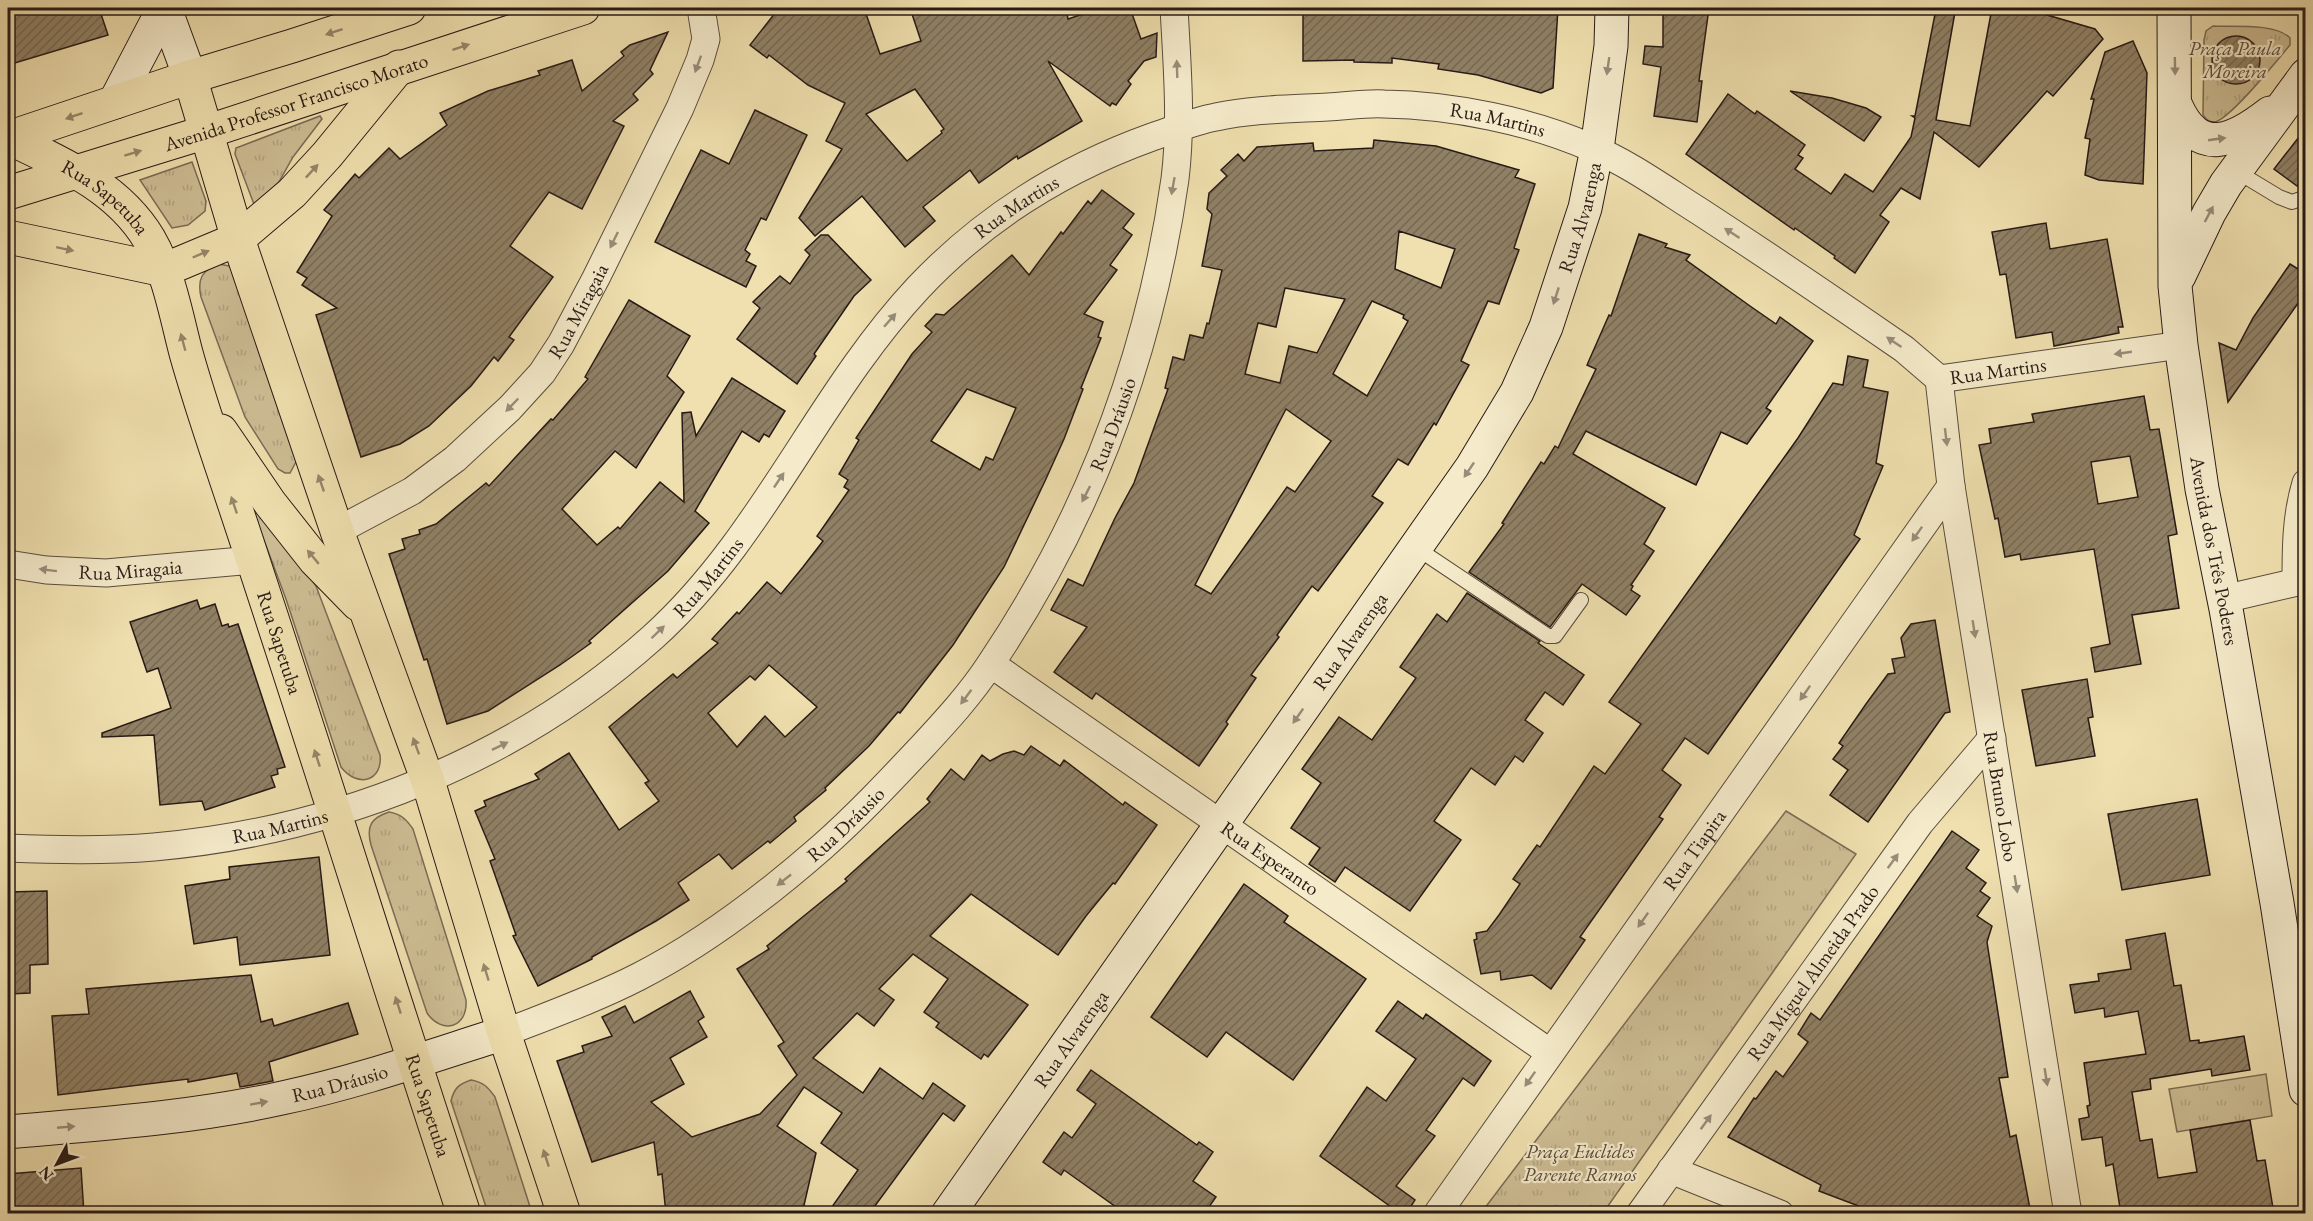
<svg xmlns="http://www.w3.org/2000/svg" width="2313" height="1221" font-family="'EB Garamond',serif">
	<defs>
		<pattern id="grass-tufts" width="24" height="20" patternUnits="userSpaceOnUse" patternTransform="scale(1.5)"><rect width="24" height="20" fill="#cebe95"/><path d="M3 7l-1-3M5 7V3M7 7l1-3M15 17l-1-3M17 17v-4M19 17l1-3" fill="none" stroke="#b1a380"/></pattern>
		<pattern id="building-hatch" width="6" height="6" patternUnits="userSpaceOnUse" patternTransform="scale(1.5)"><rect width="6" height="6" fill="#908166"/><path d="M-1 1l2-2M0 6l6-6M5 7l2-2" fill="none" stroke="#766953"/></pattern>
	</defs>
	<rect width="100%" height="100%" fill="#f0e0af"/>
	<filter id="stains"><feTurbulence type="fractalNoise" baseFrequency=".00333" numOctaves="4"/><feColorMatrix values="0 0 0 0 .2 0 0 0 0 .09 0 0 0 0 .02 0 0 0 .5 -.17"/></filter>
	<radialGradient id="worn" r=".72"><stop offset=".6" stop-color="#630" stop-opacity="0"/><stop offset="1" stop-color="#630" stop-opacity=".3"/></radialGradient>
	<g fill="url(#grass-tufts)" stroke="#7a6c56" stroke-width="1.5">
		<path d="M2213,26C2233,27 2276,23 2290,38V45C2278,59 2229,121 2214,122C2208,122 2206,119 2203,115L2204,40L2206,31Z"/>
		<polygon points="320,116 322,119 293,157 266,205 255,207 235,154 236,148"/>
		<polygon points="192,162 206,201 205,211 188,225 172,228 140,180"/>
		<path d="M219,264L229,266L234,271L297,460L290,473H285L278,469L245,417L201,297C197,279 202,270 219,264Z"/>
		<path d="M255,507L305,568L316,586L380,755C383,782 357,788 341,767L286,599L253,511Z"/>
		<polygon points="1786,811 1856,854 1603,1213 1481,1213"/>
		<path d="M389,812C401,814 406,819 413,829L466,1000C468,1028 442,1035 427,1013L371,845C366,826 371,818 389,812Z"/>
		<polygon points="2266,1074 2272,1116 2177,1132 2169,1089"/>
		<path d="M471,1080C483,1082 488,1087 495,1097L532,1213H488L451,1101C454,1088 459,1084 471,1080Z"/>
	</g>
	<g fill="url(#building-hatch)" stroke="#271a16" stroke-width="1.5" fill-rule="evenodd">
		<polygon points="8,8 99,8 108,35 8,65"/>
		<path d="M779,8H864L880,54L921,41L910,8H1066L1068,19L1101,8H1130L1141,39L1157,33L1156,57L1144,61L1128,81L1131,84L1116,105L1112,103L1110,106L1048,61L1082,121L1018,159L1017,156L979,183L970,170L923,207L935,221L905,247L862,196L815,236L799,218L842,149L826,141L845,103L808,85L769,55L767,58L750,45ZM915,89L944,129L941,131L942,133L907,161L866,114Z"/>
		<polygon points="1303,8 1558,8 1553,88 1541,93 1478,75 1438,69 1439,64 1392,58 1392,63 1354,62 1354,60 1303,61"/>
		<polygon points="1663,8 1709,8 1699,81 1702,81 1697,122 1654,116 1661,67 1643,64 1645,46 1663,47"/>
		<polygon points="1992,8 2023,8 2095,29 2103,39 2053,96 2047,91 1979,167 1934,132 1920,199 1901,188 1880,215 1889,222 1855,273 1834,258 1835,256 1795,228 1794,230 1686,154 1728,94 1755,114 1757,111 1805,145 1798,155 1803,158 1795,169 1831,194 1845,174 1873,192 1911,137 1915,118 1912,116 1915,116 1936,9 1955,12 1936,120 1970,126"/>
		<polygon points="668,32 650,70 653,74 633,94 638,100 613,121 624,126 582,209 549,192 510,246 553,277 509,337 514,340 498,361 494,357 471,386 429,426 400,444 361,457 316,315 337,308 302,285 307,278 297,272 332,216 324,210 355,174 359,178 389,148 400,159 447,125 440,113 488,91 540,75 538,71 572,60 582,91 624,56 621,52 630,45"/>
		<circle cx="2236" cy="60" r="24"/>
		<polygon points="2133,41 2147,73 2143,184 2099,180 2085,175 2090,139 2085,138 2094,99 2091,99 2105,52"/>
		<polygon points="1790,91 1832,98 1866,108 1881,117 1864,141"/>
		<polygon points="755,110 807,135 766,220 761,218 745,250 750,254 746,261 756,266 746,287 655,242 701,150 729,164"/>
		<polygon points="2306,128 2306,175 2297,186 2274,169"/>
		<path d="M1374,140L1436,146L1519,170L1515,177L1535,184L1514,248L1519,250L1499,304L1488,301L1461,361L1469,365L1436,425L1434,423L1408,465L1398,459L1372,496L1383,503L1318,591L1312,586L1277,635L1279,637L1251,675L1256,678L1226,722L1228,724L1199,766L1096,693L1092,699L1054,672L1087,627L1051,610L1068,579L1083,586L1115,518L1134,483L1168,389L1165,388L1173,357L1184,360L1190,335L1203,338L1207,323L1209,324L1222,270L1202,266L1212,214L1207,209L1209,193L1227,176L1221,170L1238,154L1244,161L1257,147L1313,143L1314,151L1373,148ZM1399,231L1455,249L1441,288L1395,269ZM1285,288L1345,299L1317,353L1289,346L1280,383L1245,374L1258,323L1276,327ZM1372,301L1404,315L1403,318L1408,321L1367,396L1333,374ZM1286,409L1331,441L1295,492L1287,487L1211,594L1195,585Z"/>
		<path d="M1102,190L1134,214L1123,228L1132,235L1110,265L1117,270L1084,314L1103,322L1098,337L1101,338L1081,388L1083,389L1064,439L1045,481L1004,567L953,645L900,713L898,712L869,746L825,788L826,790L794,817L796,821L770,843L768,841L732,869L719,854L678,883L689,900L656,921L592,957V959L538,986L513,936L516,935L490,861L495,859L475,811L486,806L484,801L539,779L535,774L569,753L619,830L659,801L645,783L649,781L609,727L673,674L677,678L718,643L712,639L737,612L739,614L767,582L781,594L803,567L823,541L817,536L849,490L844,487L848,480L839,474L859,440L856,438L912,354L932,332L925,326L936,314L944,315L1012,255L1029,275L1061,232L1063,234L1088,201L1091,204ZM967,389L1016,408L993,460L986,457L980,470L931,441ZM769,665L817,707L785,737L765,716L737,747L708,713L750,676L755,680Z"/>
		<polygon points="2046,223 2050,249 2107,239 2123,327 2118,327 2119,333 2054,346 2052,332 2016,338 2006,274 2000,275 1992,232"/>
		<polygon points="1639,234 1667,244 1665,247 1690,255 1686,260 1750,306 1776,324 1780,317 1813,341 1766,408 1771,411 1747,444 1721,432 1696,485 1586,431 1573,454 1665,508 1644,544 1654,551 1631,585 1633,586 1631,590 1640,596 1626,615 1582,584 1550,627 1469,572 1504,524 1502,523 1541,462 1544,464 1555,446 1558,448 1596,369 1587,365 1609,315 1611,316"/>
		<polygon points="821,235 828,235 871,280 854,296 814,354 816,356 797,384 737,339 760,308 753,302 780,276 790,284 810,255 805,250"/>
		<polygon points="2290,264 2306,274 2306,292 2228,402 2219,343 2236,350 2253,318"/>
		<polygon points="629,300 690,336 667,376 684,392 636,468 615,451 562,509 597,545 618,527 620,529 660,482 684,502 682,413 691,412 696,436 732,378 785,411 769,437 764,434 759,442 742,431 695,511 709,523 668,571 589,641 591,643 560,665 488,711 447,724 427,659 424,660 389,554 405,549 402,539 420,534 419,530 436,524 486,483 489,486 551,419 553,420 588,379 585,377"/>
		<polygon points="1848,356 1868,360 1863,387 1888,392 1876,463 1883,466 1854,535 1860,539 1708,754 1685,738 1662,770 1681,785 1659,817 1663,819 1580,937 1585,940 1551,989 1532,975 1501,980 1500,971 1481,974 1474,940 1477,939 1476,933 1487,931 1499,915 1520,884 1513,879 1537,845 1540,847 1594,766 1605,774 1641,724 1609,702 1798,438 1833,383 1843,385"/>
		<path d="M2144,396L2150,430L2159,429L2177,534L2168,536L2179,608L2132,615L2141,664L2095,672L2091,648L2110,644L2094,549L2021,560L2020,554L2005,557L1998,518L1995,519L1979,445L1991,443L1989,429L2034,422L2032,414ZM2130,456L2138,497L2098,504L2091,462Z"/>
		<polygon points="1467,593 1540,641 1538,643 1584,675 1563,705 1545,692 1525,720 1543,733 1523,762 1515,756 1495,785 1471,768 1434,821 1461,840 1410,911 1345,867 1335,882 1309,864 1320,848 1291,828 1321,783 1302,769 1339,717 1372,740 1416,678 1400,667 1437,614 1447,622"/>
		<polygon points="197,600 200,609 215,604 222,626 228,624 229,627 238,624 285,767 277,769 278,774 271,776 275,787 205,810 202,801 160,805 154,735 102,737 102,733 171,708 158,668 147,672 130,622"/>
		<polygon points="1935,620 1950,712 1945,713 1868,822 1830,795 1848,770 1833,759 1843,746 1839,743 1866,704 1888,674 1895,673 1892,659 1905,657 1901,638 1911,624"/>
		<polygon points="2087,679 2093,717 2088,718 2095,756 2036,766 2022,690"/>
		<polygon points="1031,746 1060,766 1064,760 1123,805 1125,802 1157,825 1115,884 1113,883 1086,916 1058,955 971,894 930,936 1028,1005 988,1057 984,1054 981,1059 936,1027 939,1023 924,1012 948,979 913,954 879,989 894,1000 874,1026 857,1013 813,1058 863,1093 880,1068 923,1099 933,1083 965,1106 954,1121 943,1113 869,1214 827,1214 858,1170 821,1143 842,1113 804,1087 777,1126 816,1153 802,1214 666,1214 662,1174 658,1175 654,1142 592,1162 557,1061 584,1052 582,1046 612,1036 602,1017 625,1006 634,1023 690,991 704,1017 698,1021 707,1037 670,1058 684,1084 651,1102 692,1137 760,1114 797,1075 778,1046 784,1042 737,969 769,949 767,946 847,881 845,879 930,802 927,799 951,769 964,780 982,755 990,761 1003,754 1014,751 1024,755"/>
		<polygon points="2197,799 2210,875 2122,890 2108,814"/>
		<polygon points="1952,831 1979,850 1966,868 1986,883 1980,891 1990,898 1977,916 1992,926 1987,942 2008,1077 1999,1078 2010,1137 2016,1135 2031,1214 1877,1213 1819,1191 1821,1185 1728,1137 1754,1098 1756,1099 1776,1071 1783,1077 1808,1042 1798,1034 1811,1013 1820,1020"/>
		<polygon points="319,857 330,955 240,965 237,937 194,944 185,886 230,879 229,867"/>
		<polygon points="1244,884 1288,916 1284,922 1366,979 1293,1080 1226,1032 1207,1057 1151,1017"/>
		<polygon points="47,891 48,964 30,965 30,993 8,994 8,892"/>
		<polygon points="2165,933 2174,986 2181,985 2190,1041 2199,1040 2199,1043 2244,1036 2250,1070 2212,1076 2211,1069 2150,1079 2151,1089 2132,1092 2140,1141 2152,1139 2158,1178 2197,1172 2190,1130 2250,1120 2257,1161 2265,1160 2274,1214 2121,1214 2113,1164 2106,1166 2102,1137 2082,1140 2079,1119 2089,1117 2087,1106 2090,1105 2084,1063 2146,1054 2138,1011 2105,1017 2104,1008 2075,1013 2070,985 2099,981 2098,974 2131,969 2126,940"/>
		<polygon points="251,975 261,1022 272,1019 274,1026 348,1003 358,1034 269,1062 273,1081 246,1086 240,1087 237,1073 188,1082 188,1079 58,1095 52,1016 89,1014 86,989"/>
		<polygon points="1398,1001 1423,1019 1426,1014 1491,1061 1474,1086 1463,1078 1426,1130 1435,1136 1396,1186 1415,1200 1406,1214 1401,1214 1320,1156 1367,1087 1386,1101 1416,1059 1376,1031"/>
		<polygon points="1091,1070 1197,1145 1199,1142 1213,1152 1193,1181 1216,1197 1204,1214 1126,1214 1064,1170 1061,1175 1043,1162 1064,1132 1072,1138 1096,1104 1077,1090"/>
		<polygon points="81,1168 84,1214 8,1214 8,1174"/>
	</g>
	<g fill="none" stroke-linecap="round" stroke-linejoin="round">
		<defs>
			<g id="lane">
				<polyline points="2236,171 2279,197 2292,202 2306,197"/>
				<polyline points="1415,547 1548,636 1555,636 1581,600"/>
			</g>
			<g id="street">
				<path id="s1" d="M1939,379L1951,486L2068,1214"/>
				<path id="s2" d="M337,531L412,491L455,459L510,408L542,373L561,344L596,278L680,108L700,60L706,39L701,8"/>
				<path id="s3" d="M8,564L46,570L106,573L253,560"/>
				<path d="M2296,582C2296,548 2296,516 2306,483"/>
				<polyline points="2224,599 2306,580"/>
				<path id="s4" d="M991,664L1549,1052"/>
				<path id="s5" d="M8,848C56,850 106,851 154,847C337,831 516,760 653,637C763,538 818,395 918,288C983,219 1063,169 1152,137C1173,130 1194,121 1216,117C1253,109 1291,109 1328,107C1347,106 1366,103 1384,104C1452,105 1531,121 1592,148C1630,164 1664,189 1699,211C1768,256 1836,302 1904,349L1939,379L2181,345"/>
				<path id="s6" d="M504,1033C550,1015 595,999 638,977C705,943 766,896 822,847C856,817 888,783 920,749C945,722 971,694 991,663C1090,516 1150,354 1175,179C1182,122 1177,64 1174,8"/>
				<polyline points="1671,1170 1780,1214"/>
				<path id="s7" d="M1437,1214L1951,486"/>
				<path id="s8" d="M1640,1214L1920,823L1992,738"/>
			</g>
			<g id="secondary">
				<polyline points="167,8 168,17 190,77"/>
				<path id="s9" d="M2174,8L2175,286L2181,345L2202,489L2226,609L2277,903L2306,1090"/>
				<polyline points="115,102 164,8"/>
				<path d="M2176,106C2199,158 2234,141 2270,113"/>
				<polyline points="2179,276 2209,213 2226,184 2306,75"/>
				<path id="s10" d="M8,1132C99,1124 192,1118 282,1098C358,1082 431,1056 504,1033"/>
				<path id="s11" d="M948,1214L1472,467L1517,392L1546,327L1585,208L1597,149L1611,46L1612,8"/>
			</g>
			<g id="highway">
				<polyline points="190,77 238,239 337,531 428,781 504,1033 564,1214"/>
				<polyline points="8,138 190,77 292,46 409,8"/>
				<path id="s12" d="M9,138C61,163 118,187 149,239C169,273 176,315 186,353C198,396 212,437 226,479C308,723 383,969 464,1214"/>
				<path id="s13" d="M8,193L206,132L583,8"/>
				<polyline points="8,237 164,270 238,239 292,193 327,155 399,67"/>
				<polyline points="221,431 270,503 315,560 358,604"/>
			</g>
		</defs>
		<use href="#lane" stroke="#594c3c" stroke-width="16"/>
		<use href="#street" stroke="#594c3c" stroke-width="29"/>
		<use href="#secondary" stroke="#271a16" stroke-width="35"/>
		<use href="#highway" stroke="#271a16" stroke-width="35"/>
		<use href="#lane" stroke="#f5ebcb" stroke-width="14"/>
		<use href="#street" stroke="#f5ebcb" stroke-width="27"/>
		<use href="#secondary" stroke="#f5ebcb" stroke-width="33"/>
		<use href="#highway" stroke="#f0e0af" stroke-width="33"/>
	</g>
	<defs><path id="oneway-solid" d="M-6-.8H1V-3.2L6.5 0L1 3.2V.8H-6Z" transform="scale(1.5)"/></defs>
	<g fill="#96876a">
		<use href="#oneway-solid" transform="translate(334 32) rotate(162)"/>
		<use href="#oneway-solid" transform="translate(461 47) rotate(-18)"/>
		<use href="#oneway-solid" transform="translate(74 116) rotate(161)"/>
		<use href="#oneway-solid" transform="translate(133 153) rotate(-17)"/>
		<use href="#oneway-solid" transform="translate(312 171) rotate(-47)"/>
		<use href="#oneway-solid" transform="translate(65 249) rotate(12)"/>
		<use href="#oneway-solid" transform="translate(201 254) rotate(-23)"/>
		<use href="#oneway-solid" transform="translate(183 342) rotate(-105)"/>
		<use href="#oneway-solid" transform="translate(321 483) rotate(-109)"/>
		<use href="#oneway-solid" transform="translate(234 505) rotate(-109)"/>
		<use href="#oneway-solid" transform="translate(313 557) rotate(-130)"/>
		<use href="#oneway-solid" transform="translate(416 746) rotate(-110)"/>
		<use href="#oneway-solid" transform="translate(317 758) rotate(-108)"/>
		<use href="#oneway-solid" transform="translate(486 972) rotate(-107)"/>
		<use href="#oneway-solid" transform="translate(398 1005) rotate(-108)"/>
		<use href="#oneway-solid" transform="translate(546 1158) rotate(-108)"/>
	</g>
	<g fill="#988d7a">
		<use href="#oneway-solid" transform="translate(698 64) rotate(110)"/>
		<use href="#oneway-solid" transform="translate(1608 66) rotate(98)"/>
		<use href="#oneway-solid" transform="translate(2175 66) rotate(89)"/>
		<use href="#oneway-solid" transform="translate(1177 69) rotate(-92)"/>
		<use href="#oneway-solid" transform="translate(2217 139) rotate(-8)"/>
		<use href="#oneway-solid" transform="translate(1173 186) rotate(100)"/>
		<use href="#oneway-solid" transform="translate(2209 214) rotate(-62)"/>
		<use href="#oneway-solid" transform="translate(1732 233) rotate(-147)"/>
		<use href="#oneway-solid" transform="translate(614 240) rotate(116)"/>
		<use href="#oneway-solid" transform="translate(1556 296) rotate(108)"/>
		<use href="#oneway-solid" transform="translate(890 320) rotate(-49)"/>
		<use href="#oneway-solid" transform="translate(1894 342) rotate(-146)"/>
		<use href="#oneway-solid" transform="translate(2123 353) rotate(172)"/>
		<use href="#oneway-solid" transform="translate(512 405) rotate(134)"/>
		<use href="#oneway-solid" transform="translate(1946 437) rotate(83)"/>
		<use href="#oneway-solid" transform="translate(1469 470) rotate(124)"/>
		<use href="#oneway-solid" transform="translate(779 480) rotate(-56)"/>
		<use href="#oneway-solid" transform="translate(1086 494) rotate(117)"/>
		<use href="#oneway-solid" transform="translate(1917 534) rotate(125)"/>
		<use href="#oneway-solid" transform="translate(48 570) rotate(-173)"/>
		<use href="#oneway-solid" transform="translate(1974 629) rotate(81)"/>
		<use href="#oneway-solid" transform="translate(658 632) rotate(-44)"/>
		<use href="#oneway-solid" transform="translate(1805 693) rotate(125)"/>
		<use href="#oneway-solid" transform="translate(966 697) rotate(127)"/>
		<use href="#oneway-solid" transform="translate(1298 716) rotate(125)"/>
		<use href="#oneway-solid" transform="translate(500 746) rotate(-26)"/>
		<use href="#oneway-solid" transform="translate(1893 861) rotate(-54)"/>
		<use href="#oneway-solid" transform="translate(784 880) rotate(142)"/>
		<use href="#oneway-solid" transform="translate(2016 884) rotate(81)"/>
		<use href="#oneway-solid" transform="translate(1643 920) rotate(125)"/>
		<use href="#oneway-solid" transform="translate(2046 1077) rotate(81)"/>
		<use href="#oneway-solid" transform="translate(1530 1079) rotate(125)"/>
		<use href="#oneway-solid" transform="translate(259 1103) rotate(-10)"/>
		<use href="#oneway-solid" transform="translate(1706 1122) rotate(-54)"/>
		<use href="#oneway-solid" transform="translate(66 1127) rotate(-5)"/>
	</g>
	<g text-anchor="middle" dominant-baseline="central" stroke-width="4.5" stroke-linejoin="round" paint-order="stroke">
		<g font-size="20" font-style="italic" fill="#594b3c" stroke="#f5ebcb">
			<text x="2235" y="48">Praça Paula<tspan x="2235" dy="23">Moreira</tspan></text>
			<text x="1580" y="1151">Praça Euclides<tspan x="1580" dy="23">Parente Ramos</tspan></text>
		</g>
		<g font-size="20" fill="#271a16" stroke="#f5ebcb">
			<text stroke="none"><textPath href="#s13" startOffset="302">Avenida Professor Francisco Morato</textPath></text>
			<text stroke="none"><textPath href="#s5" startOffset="1768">Rua Martins</textPath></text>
			<text stroke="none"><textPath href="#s12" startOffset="114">Rua Sapetuba</textPath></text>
			<text stroke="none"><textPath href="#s5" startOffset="1264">Rua Martins</textPath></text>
			<text stroke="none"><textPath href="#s11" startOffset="1186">Rua Alvarenga</textPath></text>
			<text stroke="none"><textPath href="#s2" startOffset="333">Rua Miragaia</textPath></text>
			<text stroke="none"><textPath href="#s5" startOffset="2344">Rua Martins</textPath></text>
			<text stroke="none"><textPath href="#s6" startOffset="890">Rua Dráusio</textPath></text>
			<text stroke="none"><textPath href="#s9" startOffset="546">Avenida dos Três Poderes</textPath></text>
			<text stroke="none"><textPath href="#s3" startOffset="123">Rua Miragaia</textPath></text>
			<text stroke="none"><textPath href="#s5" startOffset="778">Rua Martins</textPath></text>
			<text stroke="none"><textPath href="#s11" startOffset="700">Rua Alvarenga</textPath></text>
			<text stroke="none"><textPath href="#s12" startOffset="600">Rua Sapetuba</textPath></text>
			<text stroke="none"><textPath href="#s1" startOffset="422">Rua Bruno Lobo</textPath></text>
			<text stroke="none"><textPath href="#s6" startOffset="404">Rua Dráusio</textPath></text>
			<text stroke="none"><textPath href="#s5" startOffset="274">Rua Martins</textPath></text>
			<text stroke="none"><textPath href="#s7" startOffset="446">Rua Tiapira</textPath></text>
			<text stroke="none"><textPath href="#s4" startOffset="340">Rua Esperanto</textPath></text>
			<text stroke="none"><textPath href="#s8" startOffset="297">Rua Miguel Almeida Prado</textPath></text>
			<text stroke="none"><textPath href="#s11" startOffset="214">Rua Alvarenga</textPath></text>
			<text stroke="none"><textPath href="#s10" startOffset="336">Rua Dráusio</textPath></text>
			<text stroke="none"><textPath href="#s12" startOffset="1086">Rua Sapetuba</textPath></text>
		</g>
	</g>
	<rect width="2313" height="1221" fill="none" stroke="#f0e0af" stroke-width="30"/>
	<rect x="9" y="9" width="2295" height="1203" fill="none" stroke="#271a16" stroke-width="3"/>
	<rect x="15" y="15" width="2283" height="1191" fill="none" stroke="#271a16" stroke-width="1.5"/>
	<g transform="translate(57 1164) rotate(229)" stroke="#f5ebcb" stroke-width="4.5" paint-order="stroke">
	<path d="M0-4.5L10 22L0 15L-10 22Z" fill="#271a16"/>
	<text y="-9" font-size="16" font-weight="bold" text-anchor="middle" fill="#271a16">N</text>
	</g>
	<rect width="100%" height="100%" filter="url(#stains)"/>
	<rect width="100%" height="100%" fill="url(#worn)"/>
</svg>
